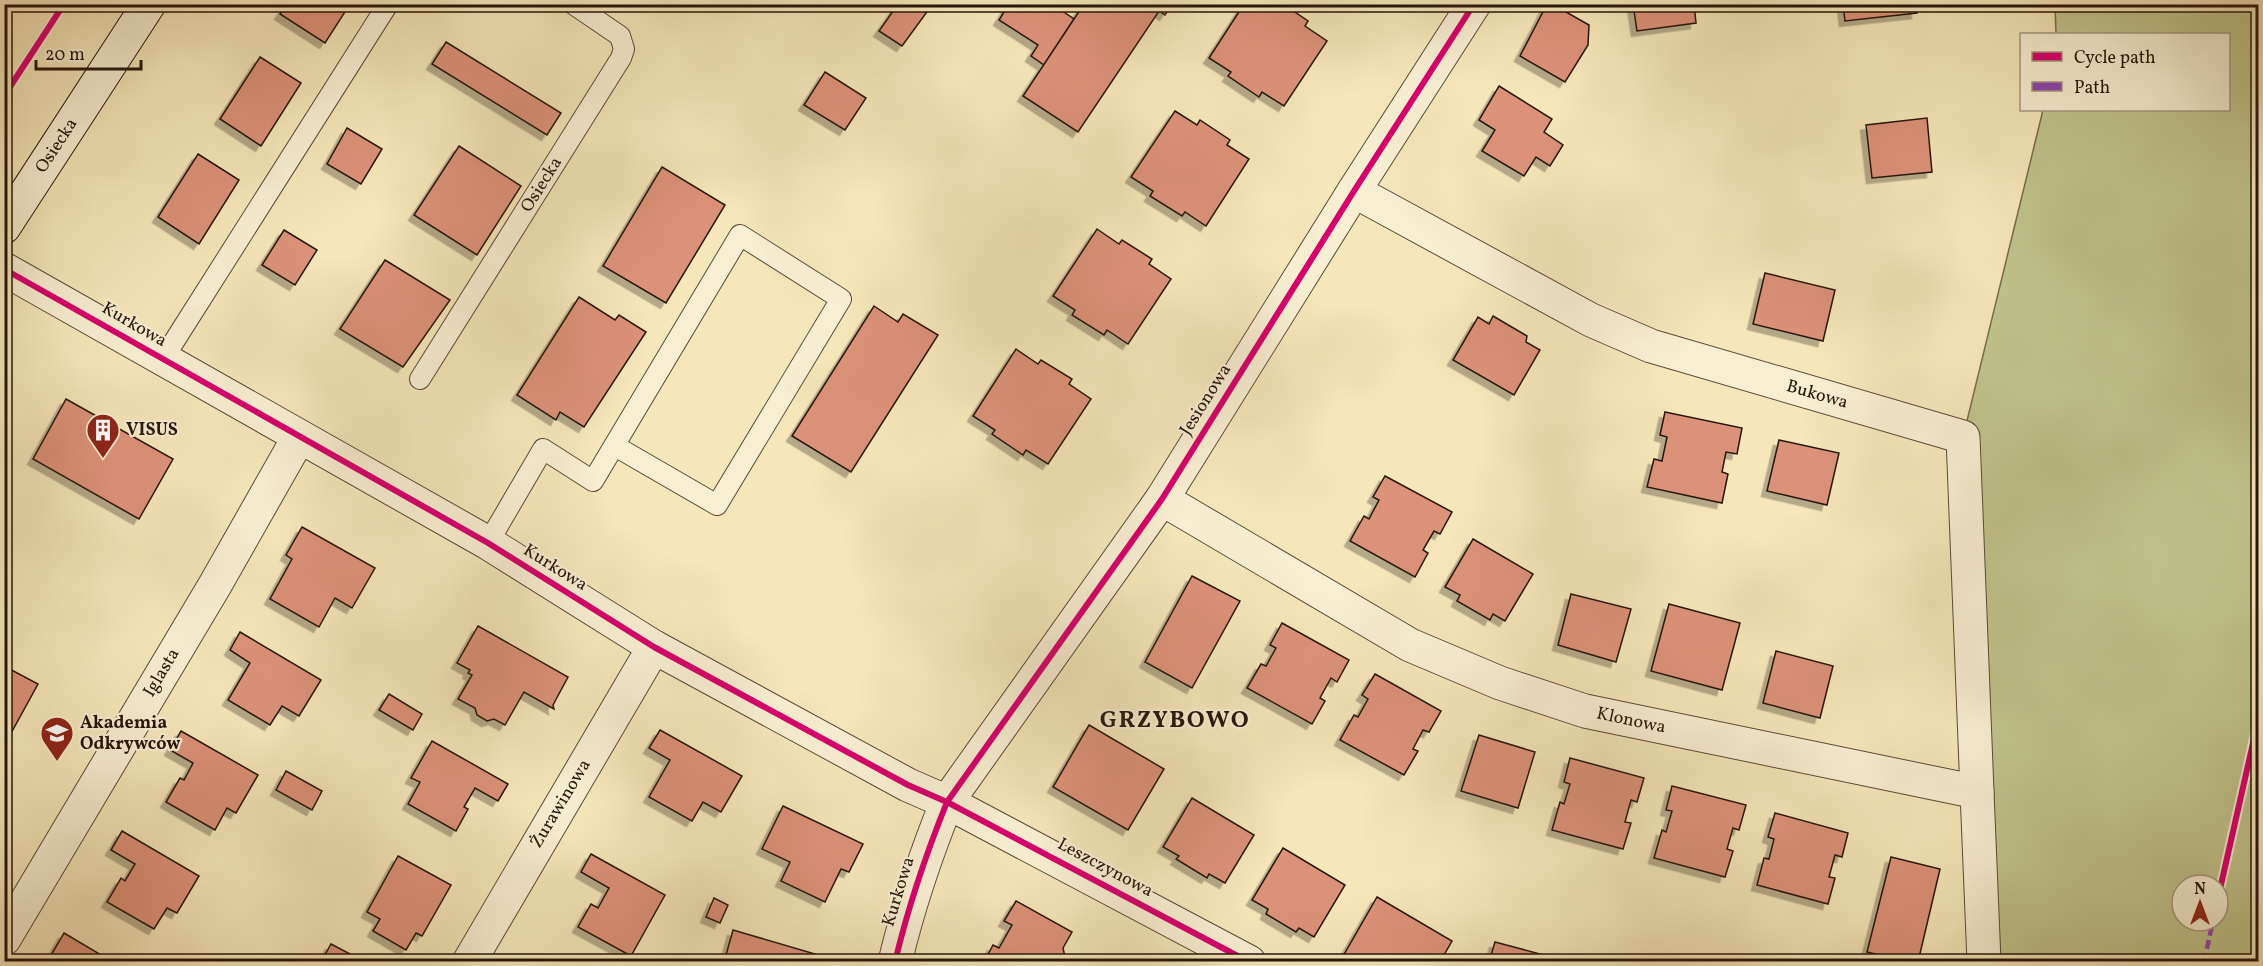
<svg xmlns="http://www.w3.org/2000/svg" width="2263" height="966" font-family="Vollkorn,serif">
	<defs>
		<filter id="shadow"><feDropShadow dx="-5.5" dy="5.5" stdDeviation="0" flood-color="#0004"/></filter>
	</defs>
	<rect width="100%" height="100%" fill="#f5e7ba"/>
	<filter id="stains"><feTurbulence type="fractalNoise" baseFrequency=".00333" numOctaves="4"/><feColorMatrix values="0 0 0 0 .2 0 0 0 0 .09 0 0 0 0 .02 0 0 0 .5 -.17"/></filter>
	<radialGradient id="worn" r=".72"><stop offset=".6" stop-color="#630" stop-opacity="0"/><stop offset="1" stop-color="#630" stop-opacity=".3"/></radialGradient>
	<path fill="#c0c48d" stroke="#746c4c" stroke-width="1.5" fill-rule="evenodd" d="M2055,5H2258V961H1984L1963,437L2043,110H2228V34H2056ZM2182,885H2218V921H2182Z"/>
	<g fill="#dc9279" stroke="#27150a" stroke-width="1.5" filter="url(#shadow)">
		<polygon points="287,4 350,4 325,43 280,14"/>
		<polygon points="898,4 932,5 902,46 879,31"/>
		<polygon points="1009,4 1052,4 1074,19 1044,65 1031,56 1038,45 999,20"/>
		<polygon points="1084,4 1171,6 1165,15 1159,11 1078,132 1023,96"/>
		<polygon points="1244,4 1283,4 1308,21 1305,26 1327,41 1284,106 1262,92 1259,97 1228,76 1231,72 1209,58"/>
		<polygon points="1547,4 1552,4 1589,25 1588,45 1565,82 1520,56"/>
		<polygon points="1633,4 1694,4 1696,23 1637,31"/>
		<polygon points="1843,4 1916,4 1917,13 1845,21"/>
		<polygon points="446,42 561,113 547,135 432,64"/>
		<polygon points="260,57 301,83 261,146 220,119"/>
		<polygon points="825,72 866,98 845,130 804,105"/>
		<polygon points="1499,86 1552,119 1544,132 1563,145 1550,166 1536,157 1524,176 1482,151 1495,130 1479,120"/>
		<polygon points="1175,111 1197,125 1200,120 1230,140 1227,145 1249,159 1206,226 1185,212 1182,216 1150,196 1153,191 1131,177"/>
		<polygon points="1927,118 1932,172 1872,178 1866,125"/>
		<polygon points="347,128 382,149 361,184 327,164"/>
		<polygon points="459,146 521,186 477,255 414,215"/>
		<polygon points="198,154 239,180 199,244 158,217"/>
		<polygon points="662,167 725,205 666,303 603,266"/>
		<polygon points="1097,229 1119,244 1122,240 1152,259 1149,264 1171,279 1128,344 1107,330 1104,335 1072,315 1075,310 1053,296"/>
		<polygon points="284,230 317,250 295,285 262,265"/>
		<polygon points="385,260 450,300 403,367 340,329"/>
		<polygon points="1765,273 1835,290 1823,341 1753,324"/>
		<polygon points="579,297 615,320 619,315 646,332 584,427 560,412 556,420 517,395"/>
		<polygon points="874,306 898,322 903,314 938,335 851,472 792,436"/>
		<polygon points="1493,316 1527,336 1526,342 1540,350 1514,395 1453,360 1478,317 1489,324"/>
		<polygon points="1016,349 1038,364 1041,360 1072,379 1069,384 1091,399 1048,464 1026,450 1023,455 992,434 995,430 973,416"/>
		<polygon points="66,399 173,459 139,519 33,459"/>
		<polygon points="1665,412 1742,428 1737,454 1726,452 1722,472 1728,474 1722,503 1647,487 1654,459 1662,461 1667,437 1660,435"/>
		<polygon points="1779,440 1839,453 1827,505 1767,491"/>
		<polygon points="1385,476 1452,512 1440,534 1434,531 1423,550 1428,553 1415,577 1350,541 1364,516 1369,519 1379,500 1373,497"/>
		<polygon points="302,527 375,568 352,608 335,598 319,627 270,599 292,559 286,555"/>
		<polygon points="1473,539 1533,574 1505,621 1493,614 1490,620 1457,601 1460,595 1445,587"/>
		<polygon points="1192,576 1240,601 1192,688 1145,662"/>
		<polygon points="1571,594 1631,609 1616,662 1558,645"/>
		<polygon points="1669,604 1740,623 1722,690 1651,671"/>
		<polygon points="1282,623 1349,660 1337,682 1331,678 1320,698 1325,701 1312,724 1247,688 1261,664 1266,666 1276,648 1270,645"/>
		<polygon points="478,626 568,677 553,705 554,709 524,692 505,725 494,719 487,721 477,715 475,708 458,699 472,675 468,673 470,670 457,663"/>
		<polygon points="240,632 321,680 299,716 282,706 270,725 228,700 250,663 230,650"/>
		<polygon points="1776,651 1833,666 1820,718 1763,703"/>
		<polygon points="4,666 38,684 4,746"/>
		<polygon points="1375,674 1441,711 1429,732 1423,730 1413,749 1418,751 1404,775 1340,740 1354,715 1358,717 1368,699 1362,695"/>
		<polygon points="389,694 422,714 413,730 379,710"/>
		<polygon points="1089,725 1164,769 1128,830 1053,787"/>
		<polygon points="660,730 742,776 721,812 703,802 692,821 649,797 670,760 649,748"/>
		<polygon points="181,731 258,775 236,813 227,808 215,830 166,802 180,778 184,780 193,763 170,750"/>
		<polygon points="1479,735 1535,752 1518,808 1461,791"/>
		<polygon points="432,741 508,784 498,801 475,788 464,807 468,809 456,831 408,804 420,782 411,778"/>
		<polygon points="1570,758 1644,778 1637,802 1631,800 1625,822 1631,823 1623,849 1552,830 1560,802 1564,804 1570,784 1564,782"/>
		<polygon points="286,771 322,791 312,810 276,790"/>
		<polygon points="1672,786 1746,805 1739,830 1733,828 1727,849 1733,851 1725,877 1654,858 1662,830 1666,832 1672,811 1666,810"/>
		<polygon points="1192,798 1254,835 1225,883 1209,874 1207,878 1176,859 1179,856 1163,847"/>
		<polygon points="783,806 863,844 849,872 841,869 825,902 781,881 790,862 762,849"/>
		<polygon points="1775,813 1848,833 1842,857 1835,855 1829,877 1835,878 1828,904 1757,885 1764,858 1769,859 1774,839 1768,837"/>
		<polygon points="122,831 199,876 177,913 167,908 154,929 107,902 121,878 125,881 135,864 111,850"/>
		<polygon points="1283,848 1345,885 1314,937 1299,928 1296,932 1266,914 1268,909 1252,900"/>
		<polygon points="591,854 665,895 631,956 578,927 591,904 598,908 609,888 581,872"/>
		<polygon points="398,856 451,885 422,936 416,933 406,950 373,931 380,919 367,912"/>
		<polygon points="1891,857 1940,869 1918,962 1907,962 1867,952"/>
		<polygon points="1377,897 1452,941 1440,962 1348,962 1342,958"/>
		<polygon points="714,898 728,905 720,923 706,917"/>
		<polygon points="1016,901 1072,932 1063,948 1065,957 1062,962 984,962 993,945 999,948 1012,925 1004,921"/>
		<polygon points="733,930 815,954 813,962 724,962"/>
		<polygon points="64,933 108,959 107,962 47,962"/>
		<polygon points="1495,942 1555,958 1554,962 1489,962"/>
		<polygon points="331,944 354,956 351,961 353,962 321,962"/>
	</g>
	<g fill="none" stroke-linecap="round" stroke-linejoin="round">
		<defs>
			<g id="service">
				<polyline points="163,359 388,4"/>
				<polyline points="420,379 621,58 624,49 620,36 573,4"/>
				<polyline points="488,543 543,449 593,481 740,235 841,299 717,505 615,446"/>
			</g>
			<g id="minor">
				<polyline points="1354,191 1591,320 1651,346 1963,437 1977,792"/>
				<path d="M4,269L488,543L654,647L908,785L947,802C926,854 908,907 895,962"/>
				<polyline points="1162,499 1410,645 1500,683 1585,711 1977,792 1984,962"/>
				<polyline points="4,939 215,585 299,437"/>
				<polyline points="469,962 654,647"/>
				<polyline points="1249,962 947,802 1162,499 1354,191 1474,4"/>
			</g>
			<polyline id="secondary" points="4,227 149,4"/>
		</defs>
		<use href="#service" stroke="#5a4a36" stroke-width="22"/>
		<use href="#minor" stroke="#5a4a36" stroke-width="35"/>
		<use href="#secondary" stroke="#27150a" stroke-width="35"/>
		<use href="#service" stroke="#f8efd2" stroke-width="20"/>
		<use href="#minor" stroke="#f8efd2" stroke-width="33"/>
		<use href="#secondary" stroke="#f8efd2" stroke-width="33"/>
		<polyline stroke="#8e44ad" stroke-width="4.5" stroke-dasharray="9 4.5" stroke-linecap="butt" points="2204,962 2213,921"/>
		<defs>
			<g id="cycleway">
				<polyline points="4,96 64,4"/>
				<path d="M4,269L488,543L654,647L908,785L947,802C926,854 908,907 895,962"/>
				<polyline points="2218,898 2258,721"/>
				<polyline points="1249,962 947,802 1162,499 1354,191 1474,4"/>
			</g>
		</defs>
		<use href="#cycleway" stroke="#f8efd2" stroke-width="10"/>
		<use href="#cycleway" stroke="#d6006c" stroke-width="6"/>
	</g>
	<defs>
		<symbol id="building-pin" viewBox="-11 -11 22 30"><path d="M0 17L-7.5 6A9.5 9.5 0 1 1 7.5 6Z" fill="#8f2418" stroke="#f8efd2"/><path d="M-4-6H4V6H1V3H-1V6H-4ZM-2.5-4.3h1.7v1.8h-1.7ZM.8-4.3h1.7v1.8H.8ZM-2.5-1h1.7V.8h-1.7ZM.8-1h1.7V.8H.8Z" fill="#fff"/></symbol>
		<symbol id="school-pin" viewBox="-11 -11 22 30"><path d="M0 17L-7.5 6A9.5 9.5 0 1 1 7.5 6Z" fill="#8f2418" stroke="#f8efd2"/><path d="M0-5L7-2L0 1L-7-2ZM-4 1L0 2.5L4 1V4Q0 6-4 4Z" fill="#fff"/></symbol>
	</defs>
	<g fill-rule="evenodd">
		<use href="#building-pin" x="84" y="411" width="38" height="52"/>
		<use href="#school-pin" x="38" y="714" width="38" height="52"/>
	</g>
	<g text-anchor="middle" dominant-baseline="central" stroke-width="4.5" stroke-linejoin="round" paint-order="stroke">
		<g font-size="18" fill="#27150a" stroke="#f8efd2">
			<text transform="translate(57 146) rotate(-57)">Osiecka</text>
			<text transform="translate(542 185) rotate(-58)">Osiecka</text>
			<text transform="translate(134 325) rotate(30)">Kurkowa</text>
			<text transform="translate(1817 395) rotate(16)">Bukowa</text>
			<text transform="translate(1206 400) rotate(-58)">Jesionowa</text>
			<text transform="translate(555 568) rotate(32)">Kurkowa</text>
			<text transform="translate(162 673) rotate(-59)">Iglasta</text>
			<text transform="translate(1631 721) rotate(12)">Klonowa</text>
			<text transform="translate(561 804) rotate(-59)">Żurawinowa</text>
			<text transform="translate(1105 868) rotate(28)">Leszczynowa</text>
			<text transform="translate(899 892) rotate(-73)">Kurkowa</text>
		</g>
		<g font-size="18" font-weight="bold" fill="#27150a" stroke="#f8efd2" text-anchor="start">
			<text x="126" y="430">VISUS</text>
			<text x="80" y="723">Akademia<tspan x="80" dy="21">Odkrywców</tspan></text>
		</g>
		<g font-size="24" font-weight="bold" letter-spacing="1.5" fill="#27150a" stroke="#f8efd2">
			<text x="1175" y="721">GRZYBOWO</text>
		</g>
	</g>
	<rect width="2263" height="966" fill="none" stroke="#f5e7ba" stroke-width="24"/>
	<rect x="6" y="6" width="2251" height="954" fill="none" stroke="#27150a" stroke-width="3"/>
	<rect x="12" y="12" width="2239" height="942" fill="none" stroke="#27150a" stroke-width="1.5"/>
	<rect x="2020" y="33" width="210" height="78" fill="#f8efd2" stroke="#a49882" stroke-width="1.5"/>
	<rect x="2032" y="52" width="30" height="9" fill="#d6006c" stroke="#a49882" stroke-width="1.5"/>
	<text x="2074" y="63" font-size="18" fill="#27150a">Cycle path</text>
	<rect x="2032" y="82" width="30" height="9" fill="#8e44ad" stroke="#a49882" stroke-width="1.5"/>
	<text x="2074" y="93" font-size="18" fill="#27150a">Path</text>
	<g transform="translate(2200 903)"><circle r="28" fill="#f8efd2" stroke="#a49882" stroke-width="1.5"/>
	<path d="M0-4.5L10 22L0 15L-10 22Z" fill="#8f2418"/>
	<text y="-9" font-size="16" font-weight="bold" text-anchor="middle" fill="#27150a">N</text>
	</g>
	<path d="M36 60v9h105v-9" fill="none" stroke="#27150a" stroke-width="3"/>
	<text x="45" y="60" font-size="18" fill="#27150a" stroke="#f8efd2" stroke-width="4.5" paint-order="stroke">20 m</text>
	<rect width="100%" height="100%" filter="url(#stains)"/>
	<rect width="100%" height="100%" fill="url(#worn)"/>
</svg>
